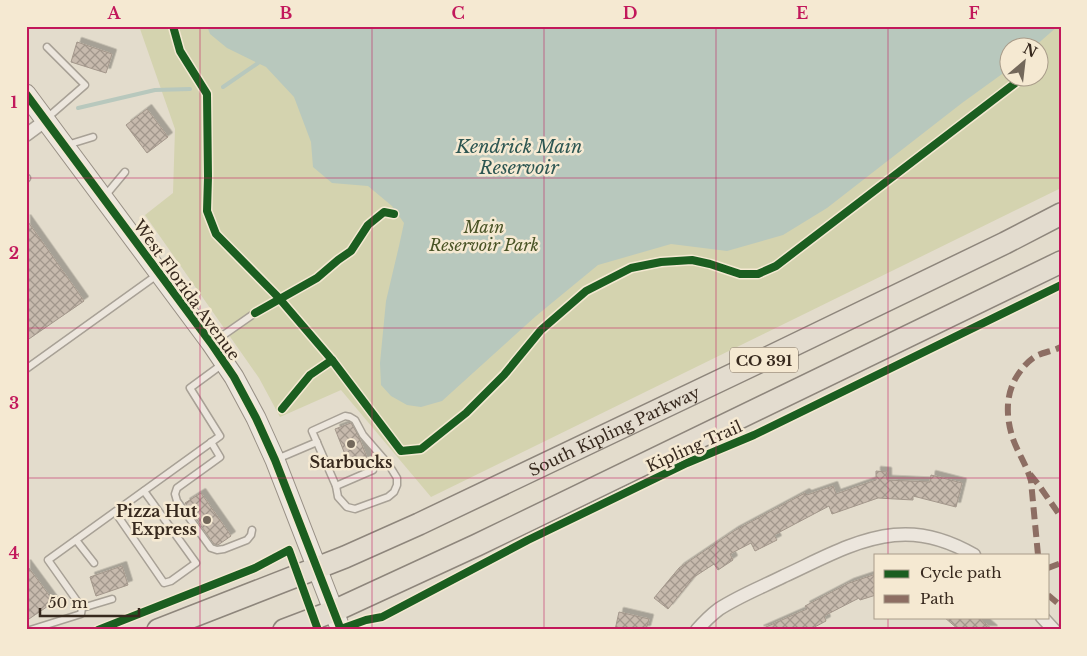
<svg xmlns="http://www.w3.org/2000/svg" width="1087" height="656" font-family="'Libre Baskerville',serif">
	<defs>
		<pattern id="building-cross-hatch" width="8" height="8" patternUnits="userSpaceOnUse" patternTransform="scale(1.25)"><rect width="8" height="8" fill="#c7baad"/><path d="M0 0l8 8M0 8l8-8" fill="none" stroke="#a2978c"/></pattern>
		<filter id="shadow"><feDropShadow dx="4.5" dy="-4.5" stdDeviation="0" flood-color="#0004"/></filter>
	</defs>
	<rect width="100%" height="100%" fill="#e3dccc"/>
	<path fill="#d4d3af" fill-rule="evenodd" d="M139,26H1061V188L431,497L341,390L280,417L259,378L145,215L173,193L175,129ZM1010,48H1040V78H1010Z"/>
	<polygon fill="#b8c8bd" points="207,26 1058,26 1034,47 1010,48 1009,69 962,103 827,208 783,235 727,251 671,244 598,265 536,316 442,401 421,407 407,405 391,396 381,385 380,363 386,301 399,246 404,223 392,206 368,186 332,183 313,167 311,142 294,97 266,67 227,48 210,34"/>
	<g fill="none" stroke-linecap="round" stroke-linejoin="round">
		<g stroke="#b8c8bd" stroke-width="4">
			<polyline points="223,87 258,63"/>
			<polyline points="78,108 155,90 190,89"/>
		</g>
	</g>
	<g fill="url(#building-cross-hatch)" stroke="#a3978b" filter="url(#shadow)">
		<polygon points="77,42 112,54 106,73 71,62"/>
		<polygon points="147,109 168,137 147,153 126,125"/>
		<polygon points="26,219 84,301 26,341"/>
		<polygon points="351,423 358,435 368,460 350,467 335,429"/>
		<polygon points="876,471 887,472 887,480 930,482 931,475 962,483 956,507 913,496 913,500 878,498 832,514 829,506 774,535 777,540 755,551 751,543 730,554 733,560 718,570 714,564 694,577 668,609 654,598 679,568 734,531 805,493 807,495 833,486 836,494 876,480"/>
		<polygon points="201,493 231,536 218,545 214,544 185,503"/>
		<polygon points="26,564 54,602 26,621"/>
		<polygon points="122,566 128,585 96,596 90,577"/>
		<polygon points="876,574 876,595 860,600 859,598 824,616 826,621 809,630 759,630 807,609 805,606 849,583"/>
		<polygon points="619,612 649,619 646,630 615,630"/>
		<polygon points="944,617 978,617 993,630 959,630"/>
	</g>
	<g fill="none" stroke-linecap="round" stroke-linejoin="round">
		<defs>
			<g id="lane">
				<polyline points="47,47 85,85 47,118"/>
				<polyline points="67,145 93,137"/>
				<polyline points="26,179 27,178"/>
				<polyline points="105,196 125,172"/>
				<polyline points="212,343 255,313"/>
				<polyline points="26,369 157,275"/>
				<polygon points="345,416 350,417 355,420 363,435 389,465 397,478 397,485 394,492 388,497 355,509 347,507 338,497 336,486 312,431"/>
				<polyline points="211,442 220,457 177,488 175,494 177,501 211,548 217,550 224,549 247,540 251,535 252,530"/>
				<polyline points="277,459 317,442"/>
				<polyline points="336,486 373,470"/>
				<polyline points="115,512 164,583 171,581 196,563 144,491"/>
				<polyline points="76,540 94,563"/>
				<polyline points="82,608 48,560 220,436 190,388 224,363"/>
				<polyline points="30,630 81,614 82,608 112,599"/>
			</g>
			<g id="street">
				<polyline points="26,135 45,121"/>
				<polyline points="1042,617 1054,630"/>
				<path d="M697,630C704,622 711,615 719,609C739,596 762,587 784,576C819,560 855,539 894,535C922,532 950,541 974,555"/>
			</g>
			<polyline id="secondary" points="26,94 211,343 234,377 256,418 275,460 341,630"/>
			<g id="primary">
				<path id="s1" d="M158,630L345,557L419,524L763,360L1005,243L1061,214"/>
				<polyline points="284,630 334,611 477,545 1061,262"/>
			</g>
		</defs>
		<use href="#lane" stroke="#a8a196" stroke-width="9"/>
		<use href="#street" stroke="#a8a196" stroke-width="15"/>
		<use href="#secondary" stroke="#989085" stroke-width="21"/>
		<use href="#primary" stroke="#8e867c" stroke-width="24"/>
		<use href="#lane" stroke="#ece6dd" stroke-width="6"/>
		<use href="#street" stroke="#ece6dd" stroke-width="12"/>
		<use href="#secondary" stroke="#ece6dd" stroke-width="19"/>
		<use href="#primary" stroke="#e3dccf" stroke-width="21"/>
		<g stroke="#8d6e63" stroke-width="6" stroke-dasharray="12 6" stroke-linecap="butt">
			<polyline points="1030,474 1038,484 1061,517"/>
			<path d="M1038,555L1031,481C1027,466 1018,453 1013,439C1006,418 1005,395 1017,376C1022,368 1028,361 1036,356C1044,352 1053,351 1061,347"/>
			<polyline points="1048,568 1061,563"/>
			<polyline points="1048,595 1061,606"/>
		</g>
		<defs>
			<g id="cycleway">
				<polyline points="173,26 180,51 207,94 208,177 207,211 216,234 278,297 332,360 401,451 421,449 466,413 504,375 541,330 586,291 631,268 661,262 692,260 710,264 740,274 758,274 776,266 1022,78"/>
				<polyline points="26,94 211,343 234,377 256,418 275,460 341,630"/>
				<polyline points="255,313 317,278 338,260 351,251 368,225 384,212 394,214"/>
				<polyline points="282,409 310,375 332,360"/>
				<polyline points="98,630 255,568 289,550 318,630"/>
				<polyline points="338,630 366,620 382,617 528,540 687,463 754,435 1061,285"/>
			</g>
		</defs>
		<use href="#cycleway" stroke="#f5e9d2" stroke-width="11"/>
		<use href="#cycleway" stroke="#1b5e20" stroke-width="8"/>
	</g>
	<path fill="none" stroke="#c2185b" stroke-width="1" stroke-opacity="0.55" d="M200,26V630M372,26V630M544,26V630M716,26V630M888,26V555M26,178H1061M26,328H1061M26,478H1061M888,617V630"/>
	<g fill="#73685b" stroke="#f5e9d2" stroke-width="2">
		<circle cx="351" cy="444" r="5"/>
		<circle cx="207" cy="520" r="5"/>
	</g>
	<g text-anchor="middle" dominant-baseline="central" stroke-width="5" stroke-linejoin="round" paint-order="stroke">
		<rect fill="#f5e9d2" stroke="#706354" stroke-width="1" x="730" y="347.5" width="68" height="25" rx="4"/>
		<g font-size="15" font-weight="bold" fill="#37291e">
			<text x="764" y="360">CO 391</text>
		</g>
		<g font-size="16" font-style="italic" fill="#495325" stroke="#f5e9d2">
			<text x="484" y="227">Main<tspan x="484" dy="18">Reservoir Park</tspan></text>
		</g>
		<g font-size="16" fill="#37291e" stroke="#f5e9d2">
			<text transform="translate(187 290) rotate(54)">West Florida Avenue</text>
			<text stroke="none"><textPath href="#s1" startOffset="498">South Kipling Parkway</textPath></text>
			<text transform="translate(694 446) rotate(-24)">Kipling Trail</text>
		</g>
		<g font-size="16" font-weight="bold" fill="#37291e" stroke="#f5e9d2">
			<text x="351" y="462">Starbucks</text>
			<text x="197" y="511" text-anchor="end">Pizza Hut<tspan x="197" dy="18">Express</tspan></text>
		</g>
		<g font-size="18" font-style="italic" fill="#2d5652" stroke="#f5e9d2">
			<text x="519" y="147">Kendrick Main<tspan x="519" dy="21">Reservoir</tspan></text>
		</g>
	</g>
	<rect width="1087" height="656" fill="none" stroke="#f5e9d2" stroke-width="55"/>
	<rect x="874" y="554" width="175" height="65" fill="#f5e9d2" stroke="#a99c8a"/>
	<rect x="884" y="570" width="25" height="8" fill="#1b5e20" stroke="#a99c8a"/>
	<text x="920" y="578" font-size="15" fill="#37291e">Cycle path</text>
	<rect x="884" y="595" width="25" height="8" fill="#8d6e63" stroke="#a99c8a"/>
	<text x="920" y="604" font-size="15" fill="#37291e">Path</text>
	<g transform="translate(1024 62) rotate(28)"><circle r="24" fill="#f5e9d2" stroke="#a99c8a"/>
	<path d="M0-4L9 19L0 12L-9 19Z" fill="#73685b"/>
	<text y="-8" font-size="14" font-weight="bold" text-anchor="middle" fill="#37291e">N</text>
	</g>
	<path d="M40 608v8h99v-8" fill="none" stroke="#37291e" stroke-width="2.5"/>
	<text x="48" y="608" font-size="15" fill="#37291e" stroke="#f5e9d2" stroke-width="4" paint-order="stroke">50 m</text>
	<rect x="28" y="28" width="1032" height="600" fill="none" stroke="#c2185b" stroke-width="2"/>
	<g font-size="16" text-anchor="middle" font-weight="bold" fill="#c2185b">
		<text x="114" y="19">A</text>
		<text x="286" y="19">B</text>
		<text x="458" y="19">C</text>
		<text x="630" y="19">D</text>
		<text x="802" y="19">E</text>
		<text x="974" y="19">F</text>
		<text x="14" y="108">1</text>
		<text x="14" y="259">2</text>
		<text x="14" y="409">3</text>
		<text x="14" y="559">4</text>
	</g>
</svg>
